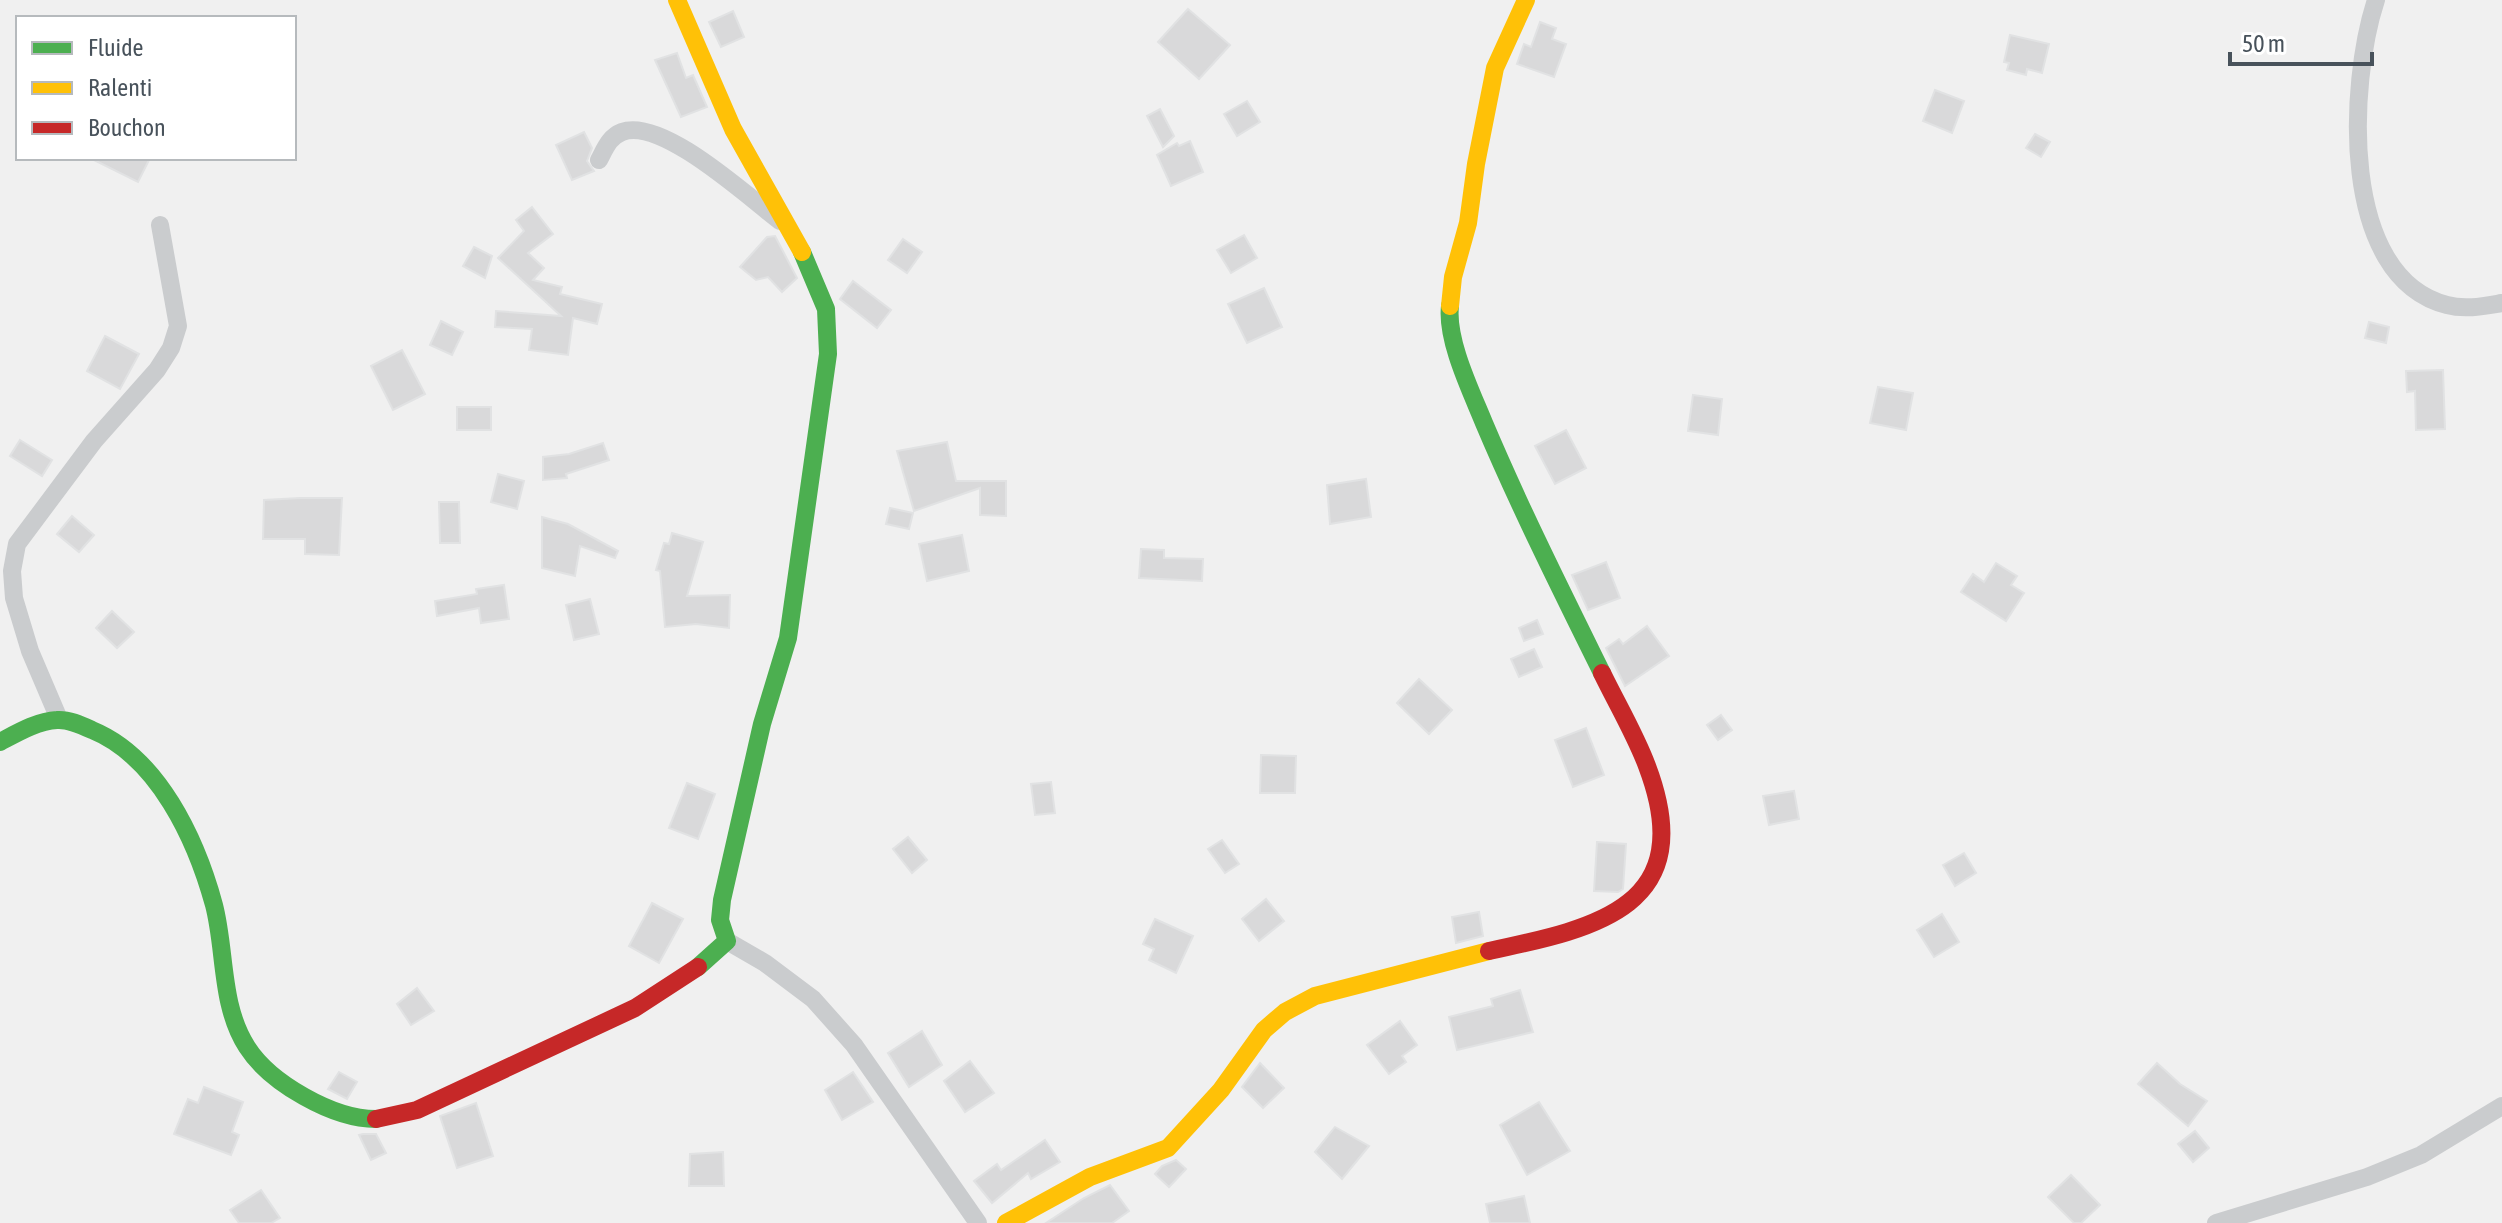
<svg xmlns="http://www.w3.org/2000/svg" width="2502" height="1223" font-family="'Asap Condensed',sans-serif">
	<rect width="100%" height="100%" fill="#f0f0f0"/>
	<g fill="#d9d9da" stroke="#e1e2e3" stroke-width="2">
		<polygon points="1188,9 1230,45 1199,79 1158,42"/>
		<polygon points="733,11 744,37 721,47 709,22"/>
		<polygon points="1540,22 1556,28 1552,39 1566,44 1554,77 1517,64 1524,44 1531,47"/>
		<polygon points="2010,35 2049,44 2042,73 2027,69 2026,75 2007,70 2009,63 2004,62"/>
		<polygon points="677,53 686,78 693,75 707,107 681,117 655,60"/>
		<polygon points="1935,90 1964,101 1952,133 1923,121"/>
		<polygon points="1247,101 1260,122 1237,136 1224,114"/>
		<polygon points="1160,109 1174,136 1163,147 1147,116"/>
		<polygon points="584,132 592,148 587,161 594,171 572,180 556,145"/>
		<polygon points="2035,134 2050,142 2041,157 2026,148"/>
		<polygon points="1190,141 1203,172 1171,186 1157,155 1177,143 1179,146"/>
		<polygon points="90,158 150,158 138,182"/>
		<polygon points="532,207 553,234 528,253 544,268 533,280 562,287 560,294 602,304 597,324 573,318 568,355 529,350 532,329 495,327 496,311 561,316 498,258 524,231 516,220"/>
		<polygon points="1244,235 1257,258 1231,273 1217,250"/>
		<polygon points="775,236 797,278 782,292 768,277 756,280 740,267 767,237"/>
		<polygon points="903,239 922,252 907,273 888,260"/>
		<polygon points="474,247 492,256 485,278 463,266"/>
		<polygon points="853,281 891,310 877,328 840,299"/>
		<polygon points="1264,288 1282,327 1247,343 1228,304"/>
		<polygon points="441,321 463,332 452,355 430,345"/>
		<polygon points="2369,322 2389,327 2386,343 2365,338"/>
		<polygon points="105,336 139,354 120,389 87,371"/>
		<polygon points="402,350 425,394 393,410 371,366"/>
		<polygon points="2443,370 2445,429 2416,430 2415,391 2407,392 2406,371"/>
		<polygon points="1878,387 1913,393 1906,430 1870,423"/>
		<polygon points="1693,395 1722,399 1718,435 1688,431"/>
		<rect x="457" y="407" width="34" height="23"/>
		<polygon points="1566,430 1586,468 1555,484 1535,446"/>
		<polygon points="20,440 52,460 42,476 10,456"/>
		<polygon points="947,442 956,481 1006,481 1006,516 980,515 980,488 914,511 897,451"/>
		<polygon points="603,443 609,460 566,474 567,478 543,480 543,457 569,454"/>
		<polygon points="498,474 524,481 517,509 491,502"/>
		<polygon points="1366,479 1371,517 1330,524 1327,485"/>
		<polygon points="300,498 342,498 339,555 305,554 305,539 263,539 264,500"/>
		<polygon points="439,502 459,502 460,543 440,543"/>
		<polygon points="890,508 913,513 909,529 886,524"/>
		<polygon points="72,516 94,535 79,552 57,534"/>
		<polygon points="542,517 568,524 618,551 615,558 580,546 575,576 542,568"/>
		<polygon points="672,533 703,542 687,596 730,595 729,628 696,624 665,627 660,571 656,570 664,543 669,544"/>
		<polygon points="962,535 969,571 927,581 919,544"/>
		<polygon points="1141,549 1164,550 1164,558 1203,559 1202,581 1139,578"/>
		<polygon points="1606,562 1620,598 1588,610 1572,575"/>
		<polygon points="1996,563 2017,576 2011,585 2024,593 2006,621 1961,592 1973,574 1984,582"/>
		<polygon points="504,585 509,619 481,623 479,608 437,616 435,601 477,594 476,589"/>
		<polygon points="590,599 599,634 574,640 566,605"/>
		<polygon points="112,611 134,632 117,648 96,628"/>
		<polygon points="1537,620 1543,634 1524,641 1519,628"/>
		<polygon points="1647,626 1669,656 1625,686 1606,648 1619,639 1623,644"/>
		<polygon points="1534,649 1542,667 1519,677 1511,659"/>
		<polygon points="1419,679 1452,710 1429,734 1397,703"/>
		<polygon points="1721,715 1732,730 1718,740 1707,725"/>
		<polygon points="1586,728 1604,775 1573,787 1555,740"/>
		<polygon points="1261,755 1296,756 1295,793 1260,793"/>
		<polygon points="1051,782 1055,813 1035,815 1031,784"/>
		<polygon points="687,783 715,794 698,839 669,828"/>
		<polygon points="1794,791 1799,819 1769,825 1763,796"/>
		<polygon points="908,837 927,860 912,873 893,849"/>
		<polygon points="1222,840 1239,864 1225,873 1208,849"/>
		<polygon points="1597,842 1626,844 1623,889 1618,892 1594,891"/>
		<polygon points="1964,853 1976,873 1955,886 1943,865"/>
		<polygon points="1266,899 1284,921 1259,941 1242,919"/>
		<polygon points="652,903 683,919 659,963 629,946"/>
		<polygon points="1479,912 1483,936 1456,943 1452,917"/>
		<polygon points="1942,914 1959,942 1934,957 1917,930"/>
		<polygon points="1155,919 1193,936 1176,973 1149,960 1154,949 1143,944"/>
		<polygon points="417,988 434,1011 411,1025 397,1004"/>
		<polygon points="1520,990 1533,1032 1457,1050 1449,1017 1493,1006 1491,999"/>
		<polygon points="1400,1021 1417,1045 1402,1056 1406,1062 1389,1074 1367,1045"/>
		<polygon points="922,1031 942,1065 909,1087 888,1053"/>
		<polygon points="970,1061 994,1093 965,1112 944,1081"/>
		<polygon points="1260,1063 1284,1088 1263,1108 1242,1087"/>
		<polygon points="2157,1063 2180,1084 2207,1101 2188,1126 2138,1084"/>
		<polygon points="339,1072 357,1082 347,1099 328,1089"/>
		<polygon points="853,1072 873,1102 842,1120 825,1090"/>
		<polygon points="204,1087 243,1102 232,1132 239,1135 231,1155 174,1134 188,1099 198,1103"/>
		<polygon points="1539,1102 1570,1151 1527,1175 1500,1125"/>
		<polygon points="476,1103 493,1156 457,1168 440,1116"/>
		<polygon points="1335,1127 1369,1146 1342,1179 1315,1152"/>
		<polygon points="2195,1131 2209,1148 2193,1162 2178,1144"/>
		<polygon points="363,1134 376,1134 386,1153 371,1160 359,1135"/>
		<polygon points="1045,1140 1060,1162 1031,1179 1028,1173 992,1203 974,1181 997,1164 1001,1170"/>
		<polygon points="723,1152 724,1186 689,1186 690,1154"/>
		<polygon points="1176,1160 1186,1169 1169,1187 1155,1174 1162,1166"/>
		<polygon points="2071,1175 2100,1205 2081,1223 2074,1223 2048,1197"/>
		<polygon points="1110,1185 1129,1211 1112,1223 1046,1223 1084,1198"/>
		<polygon points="261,1190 280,1218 271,1223 239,1223 230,1210"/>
		<polygon points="1524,1196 1530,1223 1490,1223 1486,1204"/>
	</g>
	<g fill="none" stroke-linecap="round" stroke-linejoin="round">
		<g stroke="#caccce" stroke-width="18">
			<path d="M2376,0C2349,82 2338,277 2447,305C2465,310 2484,306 2502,303"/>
			<path d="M599,160C605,149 609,137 622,132C662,117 748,197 780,221"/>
			<polyline points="59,719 30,651 14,598 12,571 17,544 94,441 157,370 171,348 178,326 160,225"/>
			<polyline points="727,941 765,963 813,999 854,1045 978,1223"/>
			<polyline points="2216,1223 2367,1177 2421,1155 2502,1106"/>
		</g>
		<g stroke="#4caf50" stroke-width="18">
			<path d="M1450,306C1446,340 1471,391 1484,423C1520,508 1561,590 1602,673"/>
			<path d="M0,742C17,733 37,721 57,720C68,719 81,725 92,730C158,757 196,839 214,905C226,951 220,1005 247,1047C270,1083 333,1119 376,1119"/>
			<polyline points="698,967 727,941 720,920 722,900 762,724 788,638 828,354 826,309 802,252"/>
		</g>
		<g stroke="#ffc107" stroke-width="18">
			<polyline points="677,0 733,129 802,252"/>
			<polyline points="1450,306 1453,277 1468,223 1476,164 1495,68 1526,0"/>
			<polyline points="1006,1223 1090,1177 1168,1148 1221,1090 1264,1030 1285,1012 1315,996 1489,951"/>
		</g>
		<g stroke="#c62828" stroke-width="18">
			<path d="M1489,951C1598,928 1700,906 1647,766C1635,734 1617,704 1602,673"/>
			<polyline points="376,1119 417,1110 635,1008 698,967"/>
		</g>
	</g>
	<rect x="16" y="16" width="280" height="144" fill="#ffffff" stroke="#b6babd" stroke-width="2"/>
	<rect x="32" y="42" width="40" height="12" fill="#4caf50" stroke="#b6babd" stroke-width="2"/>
	<text x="88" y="56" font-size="24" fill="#48525b">Fluide</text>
	<rect x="32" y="82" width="40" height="12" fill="#ffc107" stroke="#b6babd" stroke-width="2"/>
	<text x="88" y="96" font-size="24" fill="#48525b">Ralenti</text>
	<rect x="32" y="122" width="40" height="12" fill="#c62828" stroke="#b6babd" stroke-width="2"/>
	<text x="88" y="136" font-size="24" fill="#48525b">Bouchon</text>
	<path d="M2230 52v12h142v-12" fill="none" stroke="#48525b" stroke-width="4"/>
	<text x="2242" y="52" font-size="24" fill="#48525b" stroke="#ffffff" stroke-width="6" paint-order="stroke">50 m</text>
</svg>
